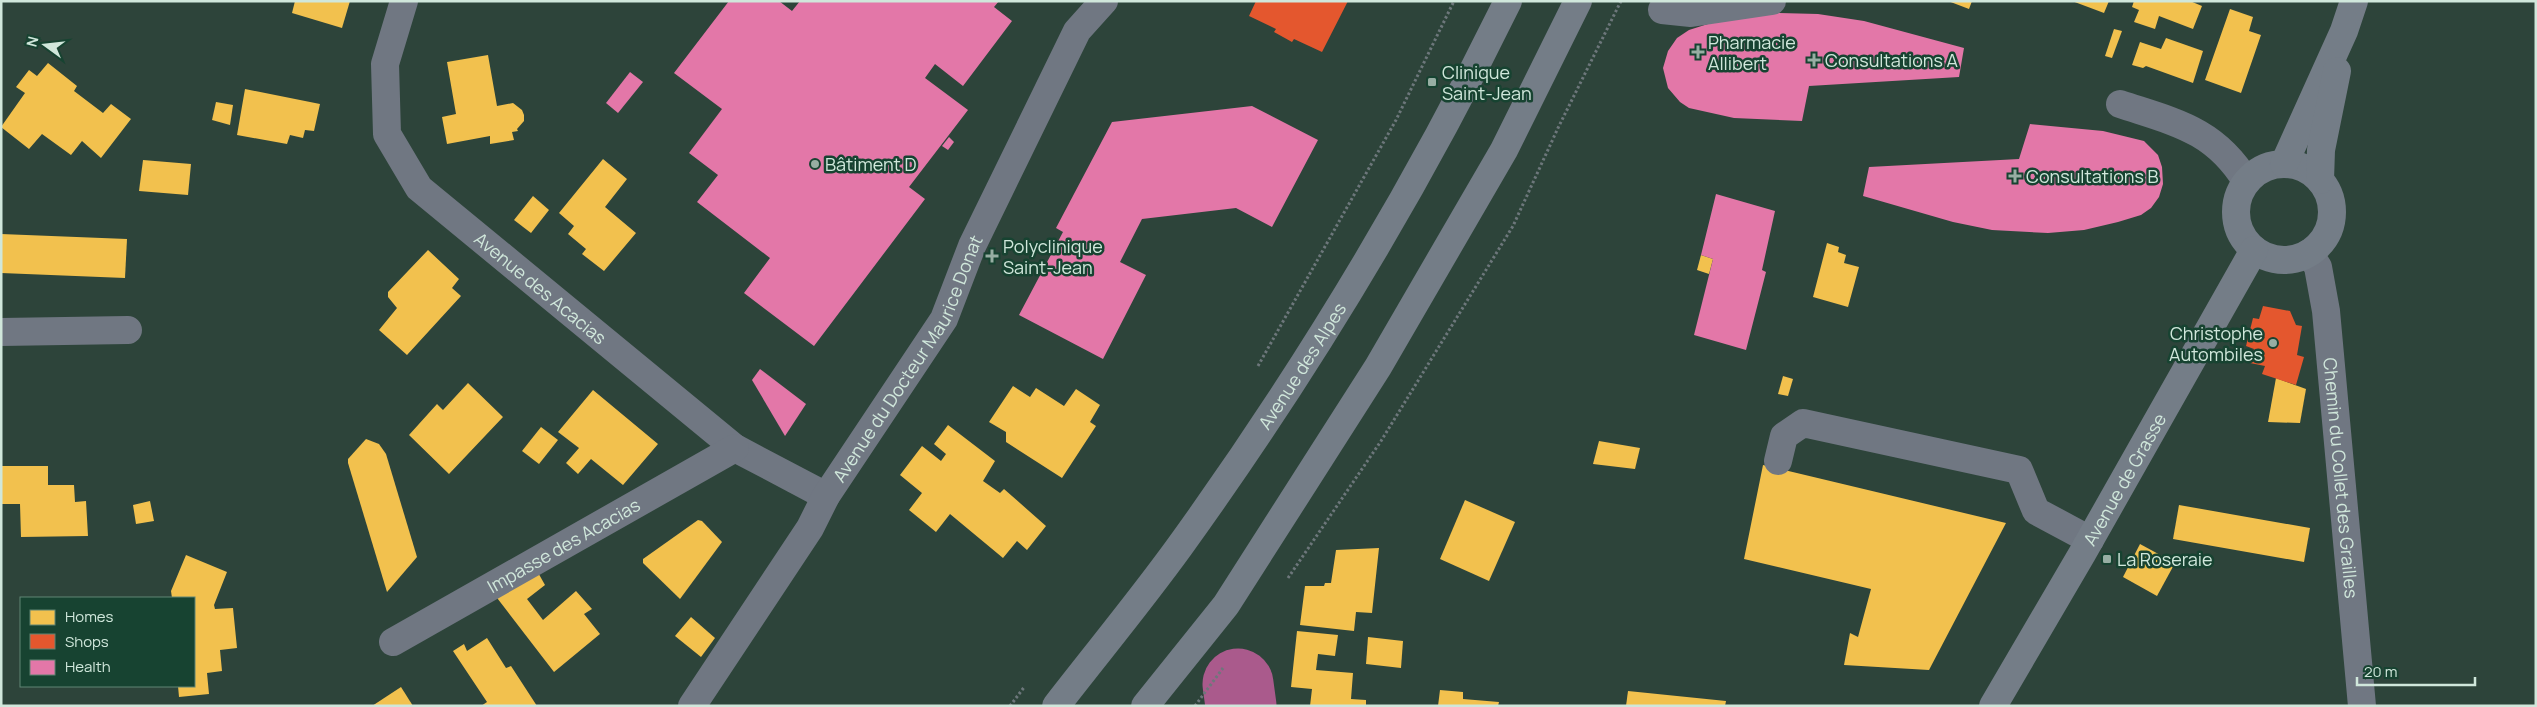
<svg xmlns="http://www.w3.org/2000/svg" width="2537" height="707" font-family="Manrope,sans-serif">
	<rect width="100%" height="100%" fill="#2d443a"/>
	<g fill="#f2c14e">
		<polygon points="295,1 350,1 342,28 292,13"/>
		<polygon points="1948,1 1972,1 1969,9"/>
		<polygon points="2072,1 2109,1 2104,13"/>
		<polygon points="2134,1 2190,1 2202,6 2193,29 2159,16 2155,29 2134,22 2139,10 2132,7"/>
		<polygon points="2230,9 2253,17 2249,31 2261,35 2241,93 2205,80"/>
		<polygon points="2114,29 2122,31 2112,58 2105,56"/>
		<polygon points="2166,38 2203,51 2193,83 2146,66 2143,68 2132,65 2140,42 2161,49"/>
		<polygon points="488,55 497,106 513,103 522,110 524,115 524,121 517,129 518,131 512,132 514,140 490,144 490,136 447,144 442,117 456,114 447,62"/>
		<polygon points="48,63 77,86 74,91 103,113 111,104 131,119 101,158 82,141 71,155 42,134 29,149 1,127 25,93 16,87 29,70 37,76"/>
		<polygon points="245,89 320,104 314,131 305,130 303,138 290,135 287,144 237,135"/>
		<polygon points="216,102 233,105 230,125 212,120"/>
		<polygon points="603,159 627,179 605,207 636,233 604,271 582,254 586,249 568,234 574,226 559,213"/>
		<polygon points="143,160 191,164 188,195 139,191"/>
		<polygon points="533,196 549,210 531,233 514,220"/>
		<polygon points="1,234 127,239 125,278 1,273"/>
		<polygon points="1827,243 1839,247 1838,252 1846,255 1844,263 1859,267 1848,307 1813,297"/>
		<polygon points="428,250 459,279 452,288 461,296 407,355 379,330 397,308 388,297 388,292"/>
		<polygon points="1701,255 1713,259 1709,274 1697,270"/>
		<polygon points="1783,376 1793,379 1788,396 1778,394"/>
		<polygon points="2276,378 2306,389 2300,423 2268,422"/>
		<polygon points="468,383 503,417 449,474 409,435 437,404 443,410"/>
		<polygon points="1013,386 1030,397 1036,388 1064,406 1076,389 1100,405 1090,422 1096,426 1062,478 1006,442 1006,432 989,422"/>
		<polygon points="593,390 658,444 623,485 591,459 578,474 566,463 579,448 558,432"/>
		<polygon points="948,425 995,461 983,481 1000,493 1004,489 1046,526 1027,550 1017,541 1003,558 950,514 936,532 909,510 922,493 900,475 922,446 941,461 946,454 934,444"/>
		<polygon points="541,427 558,440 539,464 522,451"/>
		<polygon points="366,439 379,444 386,454 417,557 387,592 348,463 348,459"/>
		<polygon points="1599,441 1640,448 1635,469 1593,464"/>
		<polygon points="1763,465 2006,523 1929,670 1844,665 1850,633 1858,637 1871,589 1744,559"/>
		<polygon points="1,466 48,466 48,485 74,485 75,502 86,501 88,536 21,537 20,504 1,504"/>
		<polygon points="1465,500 1515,522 1489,581 1440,559"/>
		<polygon points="150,501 154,521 136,524 133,505"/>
		<polygon points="2179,505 2310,528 2304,562 2173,539"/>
		<polygon points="698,520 702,521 722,542 680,599 643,563 643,559"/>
		<polygon points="2140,544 2175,563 2157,596 2123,577"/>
		<polygon points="1379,548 1372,613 1356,612 1354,631 1300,625 1305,586 1324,586 1325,583 1331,583 1336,550"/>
		<polygon points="186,555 227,572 214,605 215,609 233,608 237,648 220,650 222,671 207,673 209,694 179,697 178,686 194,686 194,598 172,598 171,591"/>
		<polygon points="536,569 545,585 527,599 543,620 576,591 592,609 584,614 600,634 554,672 494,594"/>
		<polygon points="691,617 715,638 701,657 675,636"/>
		<polygon points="1297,631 1338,635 1335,656 1318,654 1316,670 1353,673 1351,699 1366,700 1366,706 1310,706 1312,689 1291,687"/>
		<polygon points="1368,637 1403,641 1401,668 1366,664"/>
		<polygon points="487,638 506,668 511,666 537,706 481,706 487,702 453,651 464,644 467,651"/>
		<polygon points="401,687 413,706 372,706"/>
		<polygon points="1440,690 1463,692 1463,699 1499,702 1498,706 1438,706"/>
		<polygon points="1628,691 1726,701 1725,706 1626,706"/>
	</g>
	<g fill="#e4572e">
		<polygon points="1256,1 1348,1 1322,52 1294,39 1292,42 1274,32 1276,29 1249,16"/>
		<polygon points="2263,306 2290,311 2296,325 2302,326 2297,355 2304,357 2296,385 2262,374 2265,366 2250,363 2254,349 2246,346 2253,318 2259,319"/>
	</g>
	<g fill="#e377a8">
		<polygon points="729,1 779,1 792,11 800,1 999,1 994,7 1012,21 963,86 935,64 925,78 968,110 909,187 925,199 814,346 744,293 770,258 697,202 718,175 689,153 722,109 674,73"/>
		<polygon points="1779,13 1818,14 1864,21 1964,48 1959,77 1809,86 1802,121 1734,118 1689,108 1680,102 1668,88 1663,68 1668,51 1677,38 1689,30 1711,23"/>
		<polygon points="630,72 643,82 618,113 606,103"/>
		<polygon points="1252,106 1318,140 1272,227 1236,208 1142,219 1120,262 1146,275 1103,359 1019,315 1063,232 1056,228 1112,122"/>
		<polygon points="2030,124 2103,131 2144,141 2158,155 2162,167 2163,184 2159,197 2151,208 2141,215 2118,222 2084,230 2048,233 1992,230 1953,222 1863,196 1869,167 2019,159"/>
		<polygon points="949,137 954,142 948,150 942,146"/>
		<polygon points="1716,194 1775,211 1762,270 1766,272 1746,350 1694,335 1713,259 1701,255"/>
		<polygon points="760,369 806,404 785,436 752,380"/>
	</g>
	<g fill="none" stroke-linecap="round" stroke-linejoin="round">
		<polyline stroke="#aa5a8c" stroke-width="71" points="1238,684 1241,706"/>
		<g stroke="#6d777b" stroke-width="3" stroke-dasharray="2.5 2.5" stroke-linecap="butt">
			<polyline points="1258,366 1396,120 1454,1"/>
			<polyline points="1288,578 1381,441 1513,226 1558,128 1621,1"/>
			<polyline points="1010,706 1025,686"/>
			<polyline points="1195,706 1223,668"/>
		</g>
		<g stroke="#707782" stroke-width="28">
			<path id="s1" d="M404,1L385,64L387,134L419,188L735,448L826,496"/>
			<polyline points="1662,10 1691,13 1772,1"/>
			<path d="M2120,104C2174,122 2214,129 2246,181"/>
			<path id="s2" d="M2309,253L2318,267L2326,311L2362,706"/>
			<polyline points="1,332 128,330"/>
			<polyline points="1778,461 1784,436 1803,423 2019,470 2036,511 2090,540"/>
			<path id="s3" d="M393,642L735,448"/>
			<path id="s4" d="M692,706L810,528L826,496L944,319L972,246L1077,31L1104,1"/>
		</g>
		<g stroke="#747d87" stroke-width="28">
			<circle cx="2284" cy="212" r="48"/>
			<polyline points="2284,164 2344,31 2354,1"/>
			<polyline points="2320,180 2321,150 2337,71"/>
			<path id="s5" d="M1056,706C1097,653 1141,600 1180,546C1304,374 1415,191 1508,1"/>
			<polyline points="1145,706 1226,605 1378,367 1504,150 1578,1"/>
			<path id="s6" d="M1993,706L2082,554L2254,250"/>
		</g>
	</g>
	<g fill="#97aea3" stroke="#174331" stroke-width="2">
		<path d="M1695.5 44.5h5v5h5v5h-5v5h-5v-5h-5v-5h5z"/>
		<path d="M1811.5 52.5h5v5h5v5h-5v5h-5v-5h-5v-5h5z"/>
		<rect x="1427" y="77" width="10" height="10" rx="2.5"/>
		<circle cx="815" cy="164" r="5"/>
		<path d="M2012.5 168.5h5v5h5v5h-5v5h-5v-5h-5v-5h5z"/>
		<path d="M989.5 248.5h5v5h5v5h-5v5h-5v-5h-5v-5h5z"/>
		<circle cx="2273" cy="343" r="5"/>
		<rect x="2102" y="554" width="10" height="10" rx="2.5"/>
	</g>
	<g text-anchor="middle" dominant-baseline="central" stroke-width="5" stroke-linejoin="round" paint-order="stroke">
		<g font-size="18" fill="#d0e7db" stroke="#174331" text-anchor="start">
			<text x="1708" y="42">Pharmacie<tspan x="1708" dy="21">Allibert</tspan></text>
			<text x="1825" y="60">Consultations A</text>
			<text x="1442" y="72">Clinique<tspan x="1442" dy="21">Saint-Jean</tspan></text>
			<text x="825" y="164">Bâtiment D</text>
			<text x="2026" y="176">Consultations B</text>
			<text x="1003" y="246">Polyclinique<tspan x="1003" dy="21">Saint-Jean</tspan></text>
			<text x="2263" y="333" text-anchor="end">Christophe<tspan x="2263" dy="21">Autombiles</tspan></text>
			<text x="2117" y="559">La Roseraie</text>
		</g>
		<g font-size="18" fill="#d0e7db" stroke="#174331">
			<text stroke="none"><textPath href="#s1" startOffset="356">Avenue des Acacias</textPath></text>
			<text stroke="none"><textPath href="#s4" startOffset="410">Avenue du Docteur Maurice Donat</textPath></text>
			<text stroke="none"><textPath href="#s5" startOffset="420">Avenue des Alpes</textPath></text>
			<text stroke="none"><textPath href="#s2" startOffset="229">Chemin du Collet des Grailles</textPath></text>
			<text stroke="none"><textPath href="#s6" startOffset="262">Avenue de Grasse</textPath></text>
			<text stroke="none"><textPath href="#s3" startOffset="196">Impasse des Acacias</textPath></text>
		</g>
	</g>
	<rect width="2537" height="707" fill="none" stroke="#d0e7db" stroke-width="5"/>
	<rect x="20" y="597" width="175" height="90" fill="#174331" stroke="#618575"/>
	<rect x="30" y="610" width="25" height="15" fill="#f2c14e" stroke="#618575"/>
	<text x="65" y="622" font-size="15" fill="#d0e7db">Homes</text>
	<rect x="30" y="634" width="25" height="15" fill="#e4572e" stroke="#618575"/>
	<text x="65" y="647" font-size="15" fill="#d0e7db">Shops</text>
	<rect x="30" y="660" width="25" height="15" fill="#e377a8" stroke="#618575"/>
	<text x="65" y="672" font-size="15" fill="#d0e7db">Health</text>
	<g transform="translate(45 45) rotate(285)" stroke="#174331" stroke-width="4" paint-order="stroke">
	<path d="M0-4L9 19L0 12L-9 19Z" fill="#d0e7db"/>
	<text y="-8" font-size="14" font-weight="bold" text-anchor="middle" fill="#d0e7db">N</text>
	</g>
	<path d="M2357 677v8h118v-8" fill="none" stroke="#d0e7db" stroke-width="2.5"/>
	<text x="2364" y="677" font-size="15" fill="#d0e7db" stroke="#174331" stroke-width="4" paint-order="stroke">20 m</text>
</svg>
